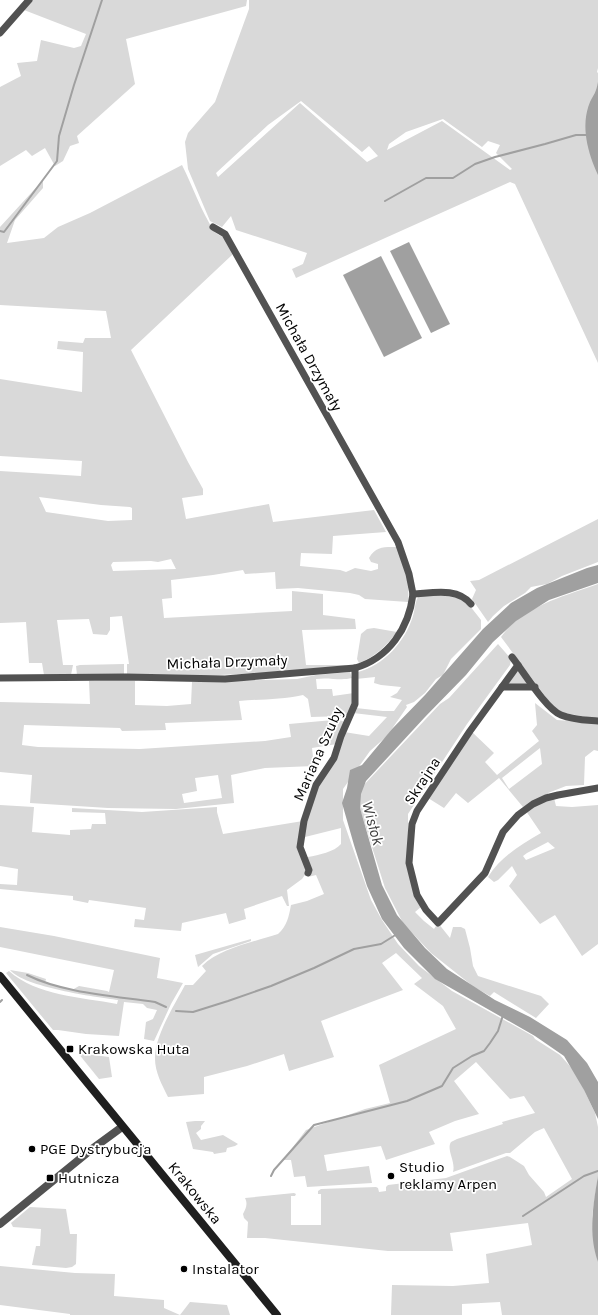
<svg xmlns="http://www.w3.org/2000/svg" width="598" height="1315" font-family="Karla,sans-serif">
	<rect width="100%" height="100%" fill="#fff"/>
	<g fill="#d9d9d9" fill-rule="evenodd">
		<polygon points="31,0 247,0 246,6 126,39 135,84 77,136 79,143 70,146 63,161 55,166 45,148 32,156 26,150 0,166 0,87 21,76 17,63 37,61 41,40 74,48 81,46 86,34 24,10"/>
		<path d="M249,0H598V68L597,72L598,73V363L515,184L510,182L296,278L292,269L303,264L307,253L236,230L231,216L222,227L210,221L188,169L185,142L188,133L215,102L249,9ZM301,101L362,152L369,146L378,156L367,162L300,103L218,177L216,173L268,125ZM443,119L482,147L488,141L500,145L496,153L512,169L510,170L442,121L387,150L389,144L406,132Z"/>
		<path d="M182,165C193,187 201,211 214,231C217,235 221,235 224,238C229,242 232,249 232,255L131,350L188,462L203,489V495L182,498L186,519L269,504L273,522L374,510L386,532L333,536L332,554L301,553L300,566L340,570L346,572L355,568L371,571L378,569V564L371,562L369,558C376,546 384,547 397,547C404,566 410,582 408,602L365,599L359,595L350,593L298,588L276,589L275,572L245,574L243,570L213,575L171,580L172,598L162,599L164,618L292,611V591L323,594V615L355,619L356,629L302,630L306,665H349L345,666L262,673L199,676L127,674V664H129L122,616L110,617V630L107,635L93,634L89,619L57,620L63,665H73L71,675H44L42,663H29L26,622L0,623V471L81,476L82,461L0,456V379L82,392L83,352L57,349L58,341L83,343L85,338H111L106,311L0,305V227L43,180V188L15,220L7,243L44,238L58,227L90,213ZM39,497L101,505L130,507L132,508V520L108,521L46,512ZM171,559L176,569L113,571L111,565L113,562L151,561L158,562Z"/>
		<polygon points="598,519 598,562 562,576 547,584 531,587 525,593 504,606 493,616 488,622 472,599 476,590 470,581 479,580"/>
		<path d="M598,584V719L559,712L548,700L501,637C522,606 565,596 598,584Z"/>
		<path d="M445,595L454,596L464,600L470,606L481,620V629L451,659L443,675L436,679L425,693L414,702L406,705L407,707L387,736L370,751L343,789V820L371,900L382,920L398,944L419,966L452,991L533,1036L535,1039L560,1055L576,1073L595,1113L598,1127V1176L592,1216L593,1236L598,1262V1315H502L500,1302L462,1304V1315H391L392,1285L453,1286L489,1283L486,1254L532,1245L528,1223L450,1233L453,1251H388L265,1238H247L248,1222L244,1218L243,1214C246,1208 248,1204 245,1198L294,1193L296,1194L295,1196H291V1225H321V1194H318V1191L321,1189L376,1187L378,1188L379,1192L386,1191V1187L388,1185L446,1178L507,1156L510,1157L524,1166L529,1175L544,1192L546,1197L572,1179L544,1128L535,1132L510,1153H506L453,1172C456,1161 446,1150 451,1142L457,1139L503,1124L502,1122L535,1113L524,1096L510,1099L476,1062L454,1081L479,1114L455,1121L429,1132L435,1144L386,1160L381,1146L324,1155L327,1171L369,1166L372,1183L307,1187L305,1176L294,1177L291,1160H283L306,1130L365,1109L390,1103L379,1065L456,1029L443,1006L414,984L422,978L396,953L382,963L403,990L321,1021L334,1057L289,1071L284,1054L247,1066L204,1077V1094L168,1097C162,1085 155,1072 155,1059C154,1037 175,1004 185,985H193L206,971L202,966C220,948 254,942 278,934C287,926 289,916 291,905L307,901L324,894L316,875L308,877L310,869L307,859L308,857C319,855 334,852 341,844V828L301,838L317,787L344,732L369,736L387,717L353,713L356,708L383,711H394L402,700L390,697L397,693L401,687L381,685L374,683L375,677L356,679L358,672C384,665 405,642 413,616C415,610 415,600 419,596Z"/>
		<path d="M374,628L397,632C386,646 376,656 359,663L357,659L361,634L367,629Z"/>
		<polygon points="498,644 511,659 510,665 467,724 408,814 408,863 421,907 415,912 424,921 434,929 438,923 450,938 453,927 461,927 465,929 470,948 473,966 478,976 541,996 549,1004 536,1018 494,992 490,996 474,987 431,953 403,923 385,888 358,803 361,788 440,704 449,698"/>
		<polygon points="124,664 124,674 77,675 76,666 80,665"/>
		<polygon points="517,670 529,684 508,685 508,682"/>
		<path d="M350,672L352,678C340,681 329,677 316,679L317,689H332L333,696L354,693L352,705L346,716L311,717L308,699L303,695C282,700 260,699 239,701L242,720L165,723L166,730L122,731L120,728L24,725L22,745L38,747L140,749L265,741L291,737L289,724L333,720H340L344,722L337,744L312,748L314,766L265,768L231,775L234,803L176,809L108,808L30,803L32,775L0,772V702L90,704L89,681H135V705L167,706L191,704L192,682L297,679L316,675ZM218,775L222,798L184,803L182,794L197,791L195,778Z"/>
		<path d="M535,703L557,720L598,723V751L594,750L585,757L584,785L566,786L548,793V794L523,807L499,778L468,803L456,793L444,808L428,798L472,732L494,753L485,762L497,775L539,741L532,731L537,725ZM540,748L542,764L509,789L502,778Z"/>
		<path d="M554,798L556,806L572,807L598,805V944L582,956L555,915L540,924L509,886L517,875L512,866L498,880L494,882L488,877C501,856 521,845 541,833L526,811L533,806ZM548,842L555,848L526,860L523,856L527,853Z"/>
		<polygon points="0,805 34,807 32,832 70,835 70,830 91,829 92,824 106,824 105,813 72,812 72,808 142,812 217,807 217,812 223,834 303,821 299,839 307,872 302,879 287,890 289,906 287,906 282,896 244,909 246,919 229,924 226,913 182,923 181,931 134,927 135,919 144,920 146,908 89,900 88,903 73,900 73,896 0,889 0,884 17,885 18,869 0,866"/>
		<path d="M0,927L54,936L160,958L157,978L183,983L171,1004L154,1041L144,1039L146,1022L153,1019L157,1010L147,1008L143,1004L124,1002L119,1036L86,1034L58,1030H53L6,973L9,971C37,996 81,997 117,1004L118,1000C95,997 24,987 10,970L28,973L46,979L45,983L72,990L79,986L107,991L109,992L114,970L0,947Z"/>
		<polygon points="251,939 251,941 213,954 198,967 195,955"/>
		<polygon points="78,1053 109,1057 112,1077 99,1079"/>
		<polygon points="195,1121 205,1121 201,1126 201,1129 196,1133 201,1140 223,1135 238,1144 235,1146 227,1148 226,1152 214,1154 213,1152 193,1149 186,1122"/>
		<polygon points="30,1207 66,1209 70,1234 77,1234 76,1264 72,1267 66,1268 32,1265 36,1246 40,1246 41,1229 13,1227 11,1223"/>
		<polygon points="0,1266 75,1273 115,1274 114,1296 164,1300 164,1308 180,1315 190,1302 227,1305 230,1315 70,1315 70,1314 0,1305"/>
	</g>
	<g fill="#a0a0a0">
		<path d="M598,82V175C588,153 580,126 590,102C594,94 596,93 598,82Z"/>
		<polygon points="409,242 450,324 431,333 390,251"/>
		<polygon points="381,256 422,338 384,357 343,275"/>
		<polygon points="598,565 598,583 549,600 516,621 493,642 466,675 425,717 366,781 361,794 360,808 382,885 397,915 425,948 447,969 495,1000 530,1017 567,1040 587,1063 598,1082 598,1119 584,1090 564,1056 535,1036 435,979 404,948 382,919 367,886 354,845 342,803 347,788 350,770 362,765 392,729 425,695 483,629 511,603 537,588 587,568"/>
		<path d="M598,1176V1262C588,1234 593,1205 598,1176Z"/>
	</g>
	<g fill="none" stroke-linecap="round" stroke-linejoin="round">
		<g stroke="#a0a0a0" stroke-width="2">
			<polyline points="385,201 426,178 453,178 475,164 495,157 545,144 576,135 587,135"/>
			<polyline points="0,231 4,232 57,161 59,136 74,85 102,0"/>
			<path d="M27,975C63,993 115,996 155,1002L166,1007"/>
			<polyline points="0,1002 2,1000"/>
			<polyline points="176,1011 193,1012 228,1001 271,986 314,968 354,949 381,944 397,934"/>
			<polyline points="271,1176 274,1170 314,1125 407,1101 442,1086 453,1068 472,1056 484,1051 490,1043 498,1031 503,1015"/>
			<polyline points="523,1216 584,1176 598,1171"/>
		</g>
		<g stroke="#525252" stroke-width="7">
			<polyline points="0,33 29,0"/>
			<polyline points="213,227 225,234 398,542 409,574 413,594"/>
			<path d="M512,657C523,671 546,709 561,715C573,720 586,720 598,721"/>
			<polyline points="518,665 470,731 417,811 412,824 409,863 417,895 426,910 438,923 485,873 503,832 518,815 533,804 546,798 558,795 598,788"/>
			<path d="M0,678L126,677L225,679L355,668C389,658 409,628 413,594C433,593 457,587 471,604"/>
			<polyline points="502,687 535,687"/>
			<polyline points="308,873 309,870 300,847 304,821 316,785 334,758 341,736 355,704 355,668"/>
		</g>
		<polyline stroke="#525252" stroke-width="8" points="0,1224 92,1149 122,1127"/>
		<polyline stroke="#1f1f1f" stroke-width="8" points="0,976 277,1315"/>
	</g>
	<g fill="#000" stroke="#fff" stroke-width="1.5">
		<rect x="66" y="1045" width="8" height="8" rx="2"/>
		<circle cx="32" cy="1149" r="4"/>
		<circle cx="391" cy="1176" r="4"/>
		<rect x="46" y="1174" width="8" height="8" rx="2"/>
		<circle cx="184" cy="1269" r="4"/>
	</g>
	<g text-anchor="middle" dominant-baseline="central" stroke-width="3.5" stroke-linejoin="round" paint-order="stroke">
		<g font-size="15" fill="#000" stroke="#fff">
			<text transform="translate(309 357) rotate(61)">Michała Drzymały</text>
			<text transform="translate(227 662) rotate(-2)">Michała Drzymały</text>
			<text transform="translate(318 754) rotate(-66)">Mariana Szuby</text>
			<text transform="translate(422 781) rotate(-57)">Skrajna</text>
			<text transform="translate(195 1193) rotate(51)">Krakowska</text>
		</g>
		<g font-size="15" fill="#000" stroke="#fff" text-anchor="start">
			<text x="78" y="1049">Krakowska Huta</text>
			<text x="40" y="1149">PGE Dystrybucja</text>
			<text x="399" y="1167">Studio<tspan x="399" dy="17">reklamy Arpen</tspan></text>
			<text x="58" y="1178">Hutnicza</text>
			<text x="192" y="1269">Instalator</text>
		</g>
		<g font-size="16" font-style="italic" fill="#414141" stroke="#fff">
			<text transform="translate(373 823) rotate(75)">Wisłok</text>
		</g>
	</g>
</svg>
